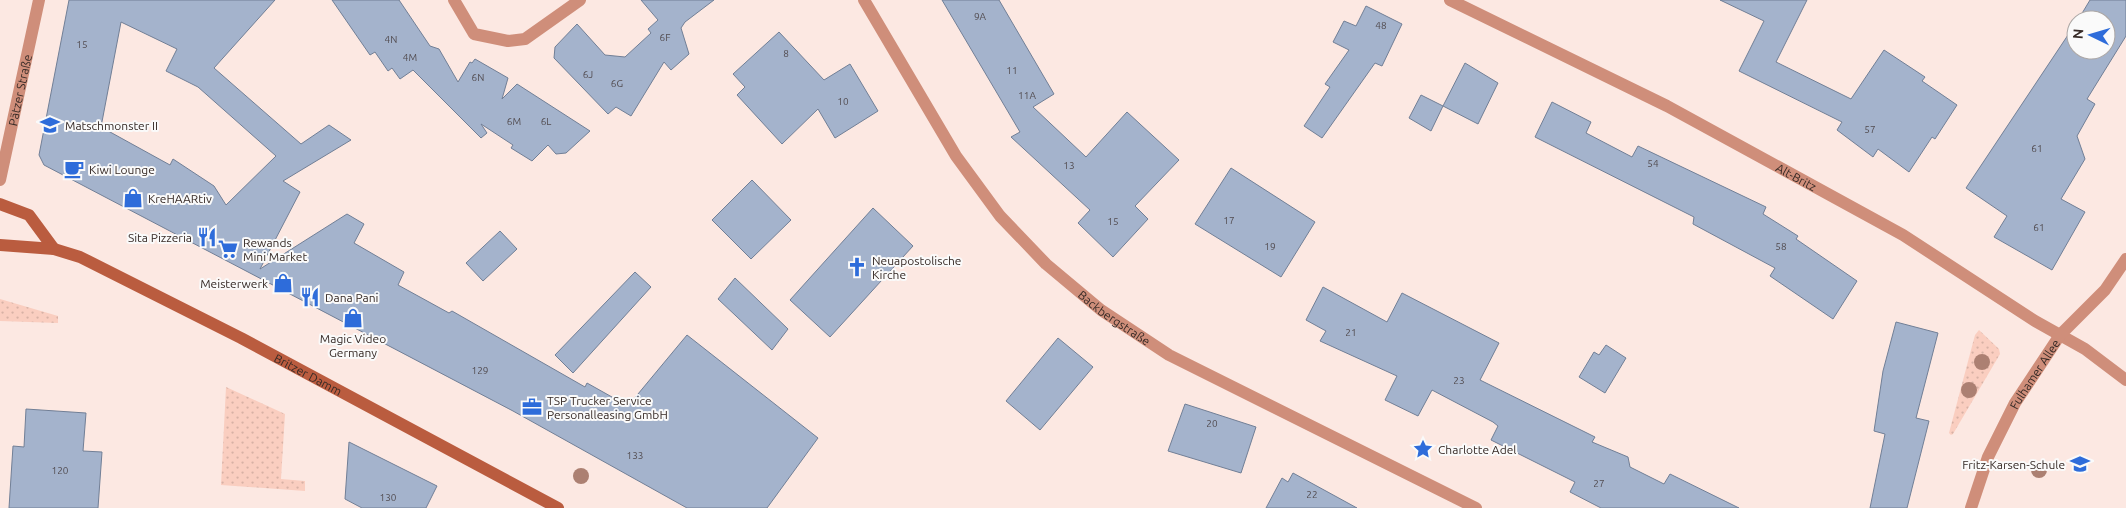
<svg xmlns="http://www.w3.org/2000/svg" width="2126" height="508" font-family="Ubuntu,sans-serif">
	<defs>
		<pattern id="green-dots" width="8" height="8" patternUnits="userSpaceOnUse" patternTransform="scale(1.25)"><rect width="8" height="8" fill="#facec0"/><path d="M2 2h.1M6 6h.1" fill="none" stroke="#d7b1a5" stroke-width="1.8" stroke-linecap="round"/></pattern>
	</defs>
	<rect width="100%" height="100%" fill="#fce8e2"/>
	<g fill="url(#green-dots)">
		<polygon points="0,299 58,316 58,323 0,321"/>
		<polygon points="1979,330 1999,349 2000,354 1953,434 1951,435 1949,433 1975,335"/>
		<polygon points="226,387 285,414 281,479 305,481 305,491 221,485"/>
	</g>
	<g fill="#a4b3cc" stroke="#717f96" fill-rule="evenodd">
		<path d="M69,0H275L214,68L301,144L329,125L351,140L283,181L300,192L260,269L347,214L364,224L354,243L404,272L398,285L449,313L452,311L585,387L587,383L628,406L687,335L818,438L767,508H687L513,411L44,165L39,155ZM121,22L177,49L166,71L198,87L276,156L226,205L214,186L173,159L170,165L101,127Z"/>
		<polygon points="332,0 399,0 430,46 439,49 458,82 470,62 472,63 475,59 508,78 502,99 517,84 590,131 566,153 556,154 548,145 532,161 511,148 513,145 481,124 487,133 481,138 413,70 400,79 392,68 388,71 375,52 370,55"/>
		<polygon points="641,0 714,0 685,22 681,28 689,54 671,70 664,62 631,116 616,107 608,114 554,58 555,47 577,24 605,55 625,57 651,33 648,29 658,20"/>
		<polygon points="942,0 999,0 1054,94 1033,107 1086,157 1127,112 1179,160 1135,206 1148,219 1113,257 1078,223 1090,210 1011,137 1020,132"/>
		<polygon points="1720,0 1807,0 1776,62 1851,99 1884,50 1925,77 1922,81 1957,105 1935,139 1932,137 1909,172 1878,149 1873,157 1837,130 1842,122 1739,71 1764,21"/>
		<polygon points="2090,0 2126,0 2126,36 2087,99 2095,104 2077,136 2085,159 2061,199 2085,212 2052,270 1994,237 2007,216 1966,188 2076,23 2076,50 2106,50 2106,20 2078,20"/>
		<polygon points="1366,6 1402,24 1382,66 1375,63 1322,138 1304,126 1330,87 1325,84 1349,50 1333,42 1344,21 1356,26"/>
		<polygon points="779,32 824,80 850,64 878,111 835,138 818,109 782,144 737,95 745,87 733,74"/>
		<polygon points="1465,63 1498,83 1478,124 1443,106"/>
		<polygon points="1421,95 1443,106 1431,131 1409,118"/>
		<polygon points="1552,102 1591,122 1586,133 1632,157 1638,146 1766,207 1763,214 1798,236 1796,239 1857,281 1833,319 1770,276 1775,268 1693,224 1694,217 1535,137"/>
		<polygon points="1231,168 1315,222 1281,277 1195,224"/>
		<polygon points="752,180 791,220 751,259 712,220"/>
		<polygon points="873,208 913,246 830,337 790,300"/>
		<polygon points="500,231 517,249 483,281 466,263"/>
		<polygon points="635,272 651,287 573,373 555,355"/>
		<polygon points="735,278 788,329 772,350 718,299"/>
		<polygon points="1323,287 1387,322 1402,293 1499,343 1480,380 1595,437 1592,442 1628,457 1630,467 1664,484 1670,474 1739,508 1601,508 1570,492 1575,482 1491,440 1498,426 1493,422 1432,390 1418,416 1385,400 1397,376 1320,341 1326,331 1306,320"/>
		<polygon points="1896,322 1938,333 1916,418 1929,421 1907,508 1870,508 1885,434 1874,431 1883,371"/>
		<polygon points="1058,338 1093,367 1040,430 1006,401"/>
		<polygon points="1606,345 1626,358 1605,393 1579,377 1594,352 1599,355"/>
		<polygon points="1185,404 1256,427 1241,473 1168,451"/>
		<polygon points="26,409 86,413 83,451 102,452 98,508 9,508 13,446 24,447"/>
		<polygon points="349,442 437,486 426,508 362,508 345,499"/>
		<polygon points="1293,473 1357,508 1266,508 1282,478 1288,482"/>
	</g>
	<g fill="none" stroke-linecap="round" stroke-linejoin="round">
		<polyline stroke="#cf8e7a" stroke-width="12" points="454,0 474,34 508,41 525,39 580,0"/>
		<g stroke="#cf8e7a" stroke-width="12">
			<path id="s1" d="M864,0L956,156L1000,216L1046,264L1101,310L1169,355L1476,508"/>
			<path id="s2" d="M1450,0L1667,106L1903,235L2035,321L2085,349L2126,380"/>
			<path id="s3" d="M0,180L39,0"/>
		</g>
		<path stroke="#cf8e7a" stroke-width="12" id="s4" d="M1971,508L1988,457L2015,403L2060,335L2105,290L2126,259"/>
		<g stroke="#ba5c3f" stroke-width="12">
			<polyline points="0,204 29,215 54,249"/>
			<path id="s5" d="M0,245L54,249L80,257L241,338L558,508"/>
		</g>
	</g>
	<g fill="#ac8072">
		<circle cx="1982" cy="362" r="8"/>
		<circle cx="1969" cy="390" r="8"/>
		<circle cx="2039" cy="470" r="8"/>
		<circle cx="581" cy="476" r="8"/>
	</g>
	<defs>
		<symbol id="school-bare" viewBox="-9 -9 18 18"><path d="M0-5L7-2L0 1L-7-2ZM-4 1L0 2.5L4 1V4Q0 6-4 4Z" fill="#2e6cda" stroke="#fafafa" stroke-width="2.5" paint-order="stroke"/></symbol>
		<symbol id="cafe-bare" viewBox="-9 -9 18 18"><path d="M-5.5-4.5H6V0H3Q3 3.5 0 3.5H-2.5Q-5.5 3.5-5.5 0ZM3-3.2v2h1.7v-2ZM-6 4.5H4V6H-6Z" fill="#2e6cda" stroke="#fafafa" stroke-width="2.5" paint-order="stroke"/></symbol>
		<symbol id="shop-bare" viewBox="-9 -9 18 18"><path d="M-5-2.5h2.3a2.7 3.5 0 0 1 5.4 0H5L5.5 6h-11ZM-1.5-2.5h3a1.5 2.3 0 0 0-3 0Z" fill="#2e6cda" stroke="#fafafa" stroke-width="2.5" paint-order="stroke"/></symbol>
		<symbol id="restaurant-bare" viewBox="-9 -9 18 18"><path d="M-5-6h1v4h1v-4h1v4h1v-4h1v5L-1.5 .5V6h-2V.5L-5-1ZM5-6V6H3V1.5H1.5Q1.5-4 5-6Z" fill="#2e6cda" stroke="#fafafa" stroke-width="2.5" paint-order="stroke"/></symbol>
		<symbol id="supermarket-bare" viewBox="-9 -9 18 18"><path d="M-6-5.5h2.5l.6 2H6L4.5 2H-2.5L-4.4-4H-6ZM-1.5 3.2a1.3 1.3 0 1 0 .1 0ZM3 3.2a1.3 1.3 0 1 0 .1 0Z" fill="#2e6cda" stroke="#fafafa" stroke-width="2.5" paint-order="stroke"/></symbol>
		<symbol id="church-bare" viewBox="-9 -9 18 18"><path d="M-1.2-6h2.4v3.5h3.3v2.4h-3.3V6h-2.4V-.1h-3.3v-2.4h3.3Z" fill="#2e6cda" stroke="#fafafa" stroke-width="2.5" paint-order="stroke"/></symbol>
		<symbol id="office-bare" viewBox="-9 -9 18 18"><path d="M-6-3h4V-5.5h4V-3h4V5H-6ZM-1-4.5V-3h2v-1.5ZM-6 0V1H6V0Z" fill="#2e6cda" stroke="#fafafa" stroke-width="2.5" paint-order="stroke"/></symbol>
		<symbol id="sight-bare" viewBox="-9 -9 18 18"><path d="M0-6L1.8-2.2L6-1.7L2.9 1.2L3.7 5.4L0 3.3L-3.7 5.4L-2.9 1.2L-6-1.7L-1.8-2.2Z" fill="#2e6cda" stroke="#fafafa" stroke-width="2.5" paint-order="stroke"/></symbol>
	</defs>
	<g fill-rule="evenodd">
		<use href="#school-bare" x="36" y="111" width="28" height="28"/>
		<use href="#cafe-bare" x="60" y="155" width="28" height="28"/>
		<use href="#shop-bare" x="119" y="184" width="28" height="28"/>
		<use href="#restaurant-bare" x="193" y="223" width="28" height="28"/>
		<use href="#supermarket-bare" x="214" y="235" width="28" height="28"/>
		<use href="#church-bare" x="843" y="253" width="28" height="28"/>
		<use href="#shop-bare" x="269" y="269" width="28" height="28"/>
		<use href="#restaurant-bare" x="296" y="283" width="28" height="28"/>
		<use href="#shop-bare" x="339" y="304" width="28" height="28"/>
		<use href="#office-bare" x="518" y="393" width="28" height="28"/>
		<use href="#sight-bare" x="1409" y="435" width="28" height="28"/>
		<use href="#school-bare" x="2066" y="450" width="28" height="28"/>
	</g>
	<g text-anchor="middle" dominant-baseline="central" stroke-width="4" stroke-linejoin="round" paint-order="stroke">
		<g font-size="10" fill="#524c50">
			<text x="980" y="16">9A</text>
			<text x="1381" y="25">48</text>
			<text x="665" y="37">6F</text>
			<text x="391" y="39">4N</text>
			<text x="82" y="44">15</text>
			<text x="786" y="53">8</text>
			<text x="410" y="57">4M</text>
			<text x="1012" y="70">11</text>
			<text x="588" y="74">6J</text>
			<text x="478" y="77">6N</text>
			<text x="617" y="83">6G</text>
			<text x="1027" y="95">11A</text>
			<text x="843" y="101">10</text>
			<text x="514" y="121">6M</text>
			<text x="546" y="121">6L</text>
			<text x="1870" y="129">57</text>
			<text x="2037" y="148">61</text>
			<text x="1653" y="163">54</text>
			<text x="1069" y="165">13</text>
			<text x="1229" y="220">17</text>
			<text x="1113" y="221">15</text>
			<text x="2039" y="227">61</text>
			<text x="1270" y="246">19</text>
			<text x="1781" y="246">58</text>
			<text x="1351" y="332">21</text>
			<text x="480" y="370">129</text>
			<text x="1459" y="380">23</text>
			<text x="1212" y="423">20</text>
			<text x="635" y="455">133</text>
			<text x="60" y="470">120</text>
			<text x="1599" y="483">27</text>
			<text x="1312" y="494">22</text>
			<text x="388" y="497">130</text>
		</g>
		<g font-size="12" fill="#362a26" stroke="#fafafa">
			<text stroke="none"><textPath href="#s3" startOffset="92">Pätzer Straße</textPath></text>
			<text stroke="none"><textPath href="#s2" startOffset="389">Alt-Britz</textPath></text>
			<text stroke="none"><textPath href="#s1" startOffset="409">Backbergstraße</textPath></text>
			<text stroke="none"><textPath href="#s5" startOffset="338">Britzer Damm</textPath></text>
			<text stroke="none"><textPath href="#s4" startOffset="149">Fulhamer Allee</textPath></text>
		</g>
		<g font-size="12" fill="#362a26" stroke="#fafafa" text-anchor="start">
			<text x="65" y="125">Matschmonster II</text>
			<text x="89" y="169">Kiwi Lounge</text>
			<text x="148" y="198">KreHAARtiv</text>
			<text x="192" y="237" text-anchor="end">Sita Pizzeria</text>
			<text x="243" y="242">Rewands<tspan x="243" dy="14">Mini Market</tspan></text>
			<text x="872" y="260">Neuapostolische<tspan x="872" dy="14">Kirche</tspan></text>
			<text x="268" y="283" text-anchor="end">Meisterwerk</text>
			<text x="325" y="297">Dana Pani</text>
			<text x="353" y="338" text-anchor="middle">Magic Video<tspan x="353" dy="14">Germany</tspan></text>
			<text x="547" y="400">TSP Trucker Service<tspan x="547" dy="14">Personalleasing GmbH</tspan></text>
			<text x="1438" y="449">Charlotte Adel</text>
			<text x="2065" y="464" text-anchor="end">Fritz-Karsen-Schule</text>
		</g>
	</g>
	<g transform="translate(2091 35) rotate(275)"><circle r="24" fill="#fafafa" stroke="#aca7a5"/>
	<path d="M0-4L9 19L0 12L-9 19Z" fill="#2e6cda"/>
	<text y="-8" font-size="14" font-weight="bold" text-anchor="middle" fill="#362a26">N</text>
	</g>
</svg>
